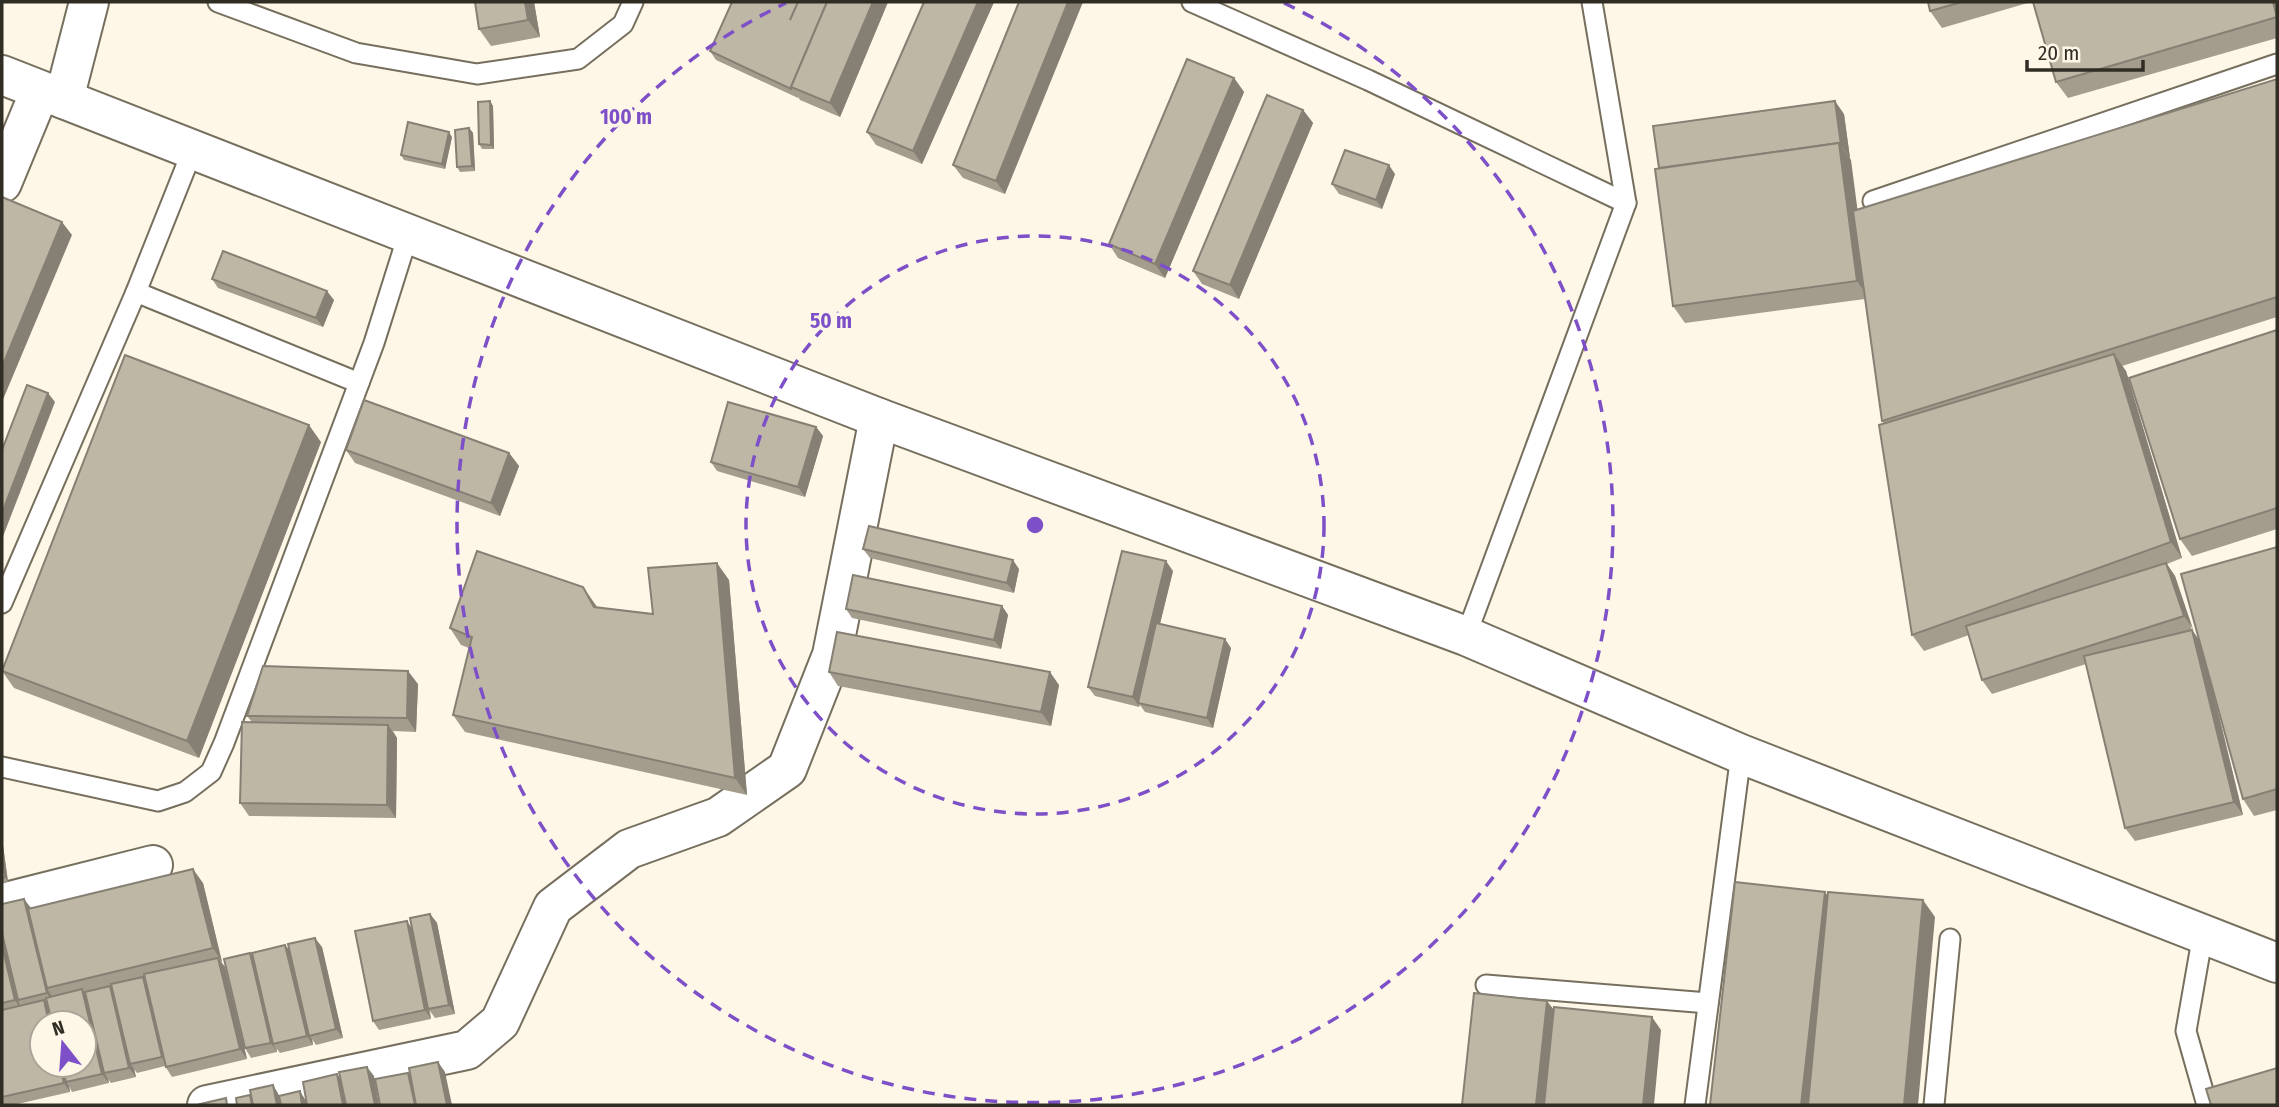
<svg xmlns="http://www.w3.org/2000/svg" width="2279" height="1107" font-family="'Fira Sans Condensed',sans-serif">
	<rect width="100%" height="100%" fill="#fef7e8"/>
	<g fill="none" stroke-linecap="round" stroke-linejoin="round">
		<defs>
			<g id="service">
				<polyline points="218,2 356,53 477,74 578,59 623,24 633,2"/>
				<polyline points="1192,2 1368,80 1626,203"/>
				<polyline points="1873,201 2277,64"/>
				<polyline points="136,292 359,383"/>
				<polyline points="2,603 136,292 193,149"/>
				<polyline points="1466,636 1626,203 1592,2"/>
				<polyline points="2,767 158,801 185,792 211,772 224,743 374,343 408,235"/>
				<polyline points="2203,934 2186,1031 2207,1105"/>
				<polyline points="1486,985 1708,1003"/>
				<polyline points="1695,1105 1741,754"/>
				<polyline points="1934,1105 1950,939"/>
			</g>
			<g id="minor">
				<polyline points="64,99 89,2"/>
				<polyline points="2,183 40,91"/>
				<polyline points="2,903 153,865"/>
				<polyline points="207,1105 467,1050 500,1022 553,907 629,849 718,817 787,769 832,655 879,418"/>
			</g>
			<polyline id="tertiary" points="2,75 879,418 1466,636 1741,754 2277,963"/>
		</defs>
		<use href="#service" stroke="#766f5e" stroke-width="23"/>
		<use href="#minor" stroke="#766f5e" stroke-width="42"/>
		<use href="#tertiary" stroke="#766f5e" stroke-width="42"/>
		<use href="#service" stroke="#fff" stroke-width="19"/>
		<use href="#minor" stroke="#fff" stroke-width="38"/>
		<use href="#tertiary" stroke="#fff" stroke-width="38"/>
	</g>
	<g fill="#a49d8e">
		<polygon points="534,2 540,37 491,46 479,29"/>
		<polygon points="732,2 888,2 840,117 800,100 798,97 798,98 716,60 710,51"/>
		<polygon points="924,2 994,2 922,164 876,145 867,132"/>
		<polygon points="1019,2 1005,194 963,178 953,165"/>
		<polygon points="1928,2 2031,2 1942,28 1930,11"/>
		<polygon points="2277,2 2277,38 2068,98 2056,82"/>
		<polygon points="1234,78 1244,92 1165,278 1118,258 1109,244"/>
		<polygon points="2277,79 2277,317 2122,366 2126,371 2182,558 2167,564 2175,576 2192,630 2198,638 2277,547 2277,810 2254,816 2243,799 2215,698 2243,815 2135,841 2125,828 2086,664 1992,694 1982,680 1969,635 1924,651 1912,635 1884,424 1882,421 1865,299 1685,323 1673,306 1844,114 1857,210"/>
		<polygon points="490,101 493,106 494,149 482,149 479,144"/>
		<polygon points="1303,110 1313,123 1239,299 1202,284 1193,271"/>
		<polygon points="469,128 473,133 475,171 460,172 457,167"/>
		<polygon points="452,137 445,169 404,160 401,155"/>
		<polygon points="1395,174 1382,209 1339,194 1332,184"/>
		<polygon points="212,279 334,300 323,327 218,288"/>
		<polygon points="2277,330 2277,529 2192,556 2180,539"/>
		<polygon points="816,427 823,436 805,497 717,471 711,462"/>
		<polygon points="321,442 199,758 14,688 2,671"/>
		<polygon points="346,450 509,453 519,466 500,516 355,463"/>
		<polygon points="863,549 1019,569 1014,593 870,558"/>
		<polygon points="1173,571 1160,624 1231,648 1213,728 1145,712 1140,705 1139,707 1095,696 1088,687"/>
		<polygon points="729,580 747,795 465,732 453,715 469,648 461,645 450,628 595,604 597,607 653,614"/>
		<polygon points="1002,606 1008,615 1001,649 852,618 846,609"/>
		<polygon points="829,672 1059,685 1051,726 838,686"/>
		<polygon points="418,684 416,732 393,731 397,738 396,818 249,816 240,803 252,722 247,716"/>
		<polygon points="2,838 8,882 2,883"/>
		<polygon points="203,883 222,962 221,962 225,967 247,1059 172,1077 165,1066 137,1073 134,1069 136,1077 111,1083 108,1079 109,1083 72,1092 69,1086 70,1092 13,1105 2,1105 2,904 31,908"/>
		<polygon points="430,914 437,923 455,1014 435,1018 430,1011 431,1019 379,1030 373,1021 412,928"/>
		<polygon points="285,945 289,950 322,947 343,1038 316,1045 312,1039 313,1045 280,1053 277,1049 277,1052 251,1058 245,1048 250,953 253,958"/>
	</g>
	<g fill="#868074">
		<polygon points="525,2 534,2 540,37 528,20"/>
		<polygon points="873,2 888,2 840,117 830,103"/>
		<polygon points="978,2 994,2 922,164 913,151"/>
		<polygon points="1068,2 1083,2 1005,194 996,181"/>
		<polygon points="2273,2 2277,2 2277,15"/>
		<polygon points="1234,78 1244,92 1165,278 1155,264"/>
		<polygon points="490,101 493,106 494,149 491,145"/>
		<polygon points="1835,101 1844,114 1850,158 1841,145"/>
		<polygon points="1303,110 1313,123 1239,299 1230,285"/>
		<polygon points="469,128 473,133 475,171 472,166"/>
		<polygon points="449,132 452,137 445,169 442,164"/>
		<polygon points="1839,143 1851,160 1869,298 1857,281"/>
		<polygon points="1389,165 1395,174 1382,209 1376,200"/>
		<polygon points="62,222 72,235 2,402 2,367"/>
		<polygon points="327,291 334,300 323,327 316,318"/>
		<polygon points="2114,354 2126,371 2182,558 2171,542"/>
		<polygon points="48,393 55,402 2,539 2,513"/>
		<polygon points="309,425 321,442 199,758 187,741"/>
		<polygon points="816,427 823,436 805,497 798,487"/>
		<polygon points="509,453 519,466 500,516 491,503"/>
		<polygon points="1013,560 1019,569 1014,593 1007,583"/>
		<polygon points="1166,561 1173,571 1140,704 1138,703 1139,707 1133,697"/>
		<polygon points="717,563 729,580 747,795 735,778"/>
		<polygon points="2166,563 2175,576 2193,629 2184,616"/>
		<polygon points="583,587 595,604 606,624 594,607"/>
		<polygon points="1002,606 1008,615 1001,649 994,640"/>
		<polygon points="2192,630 2201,643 2243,815 2234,802"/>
		<polygon points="1225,639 1231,648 1213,728 1207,718"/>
		<polygon points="408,671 418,684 416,732 407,718"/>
		<polygon points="1050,672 1059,685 1051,726 1041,712"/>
		<polygon points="388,725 397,738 396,818 387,805"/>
		<polygon points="2,838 8,882 5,877 2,855"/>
		<polygon points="193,869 203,883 222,962 213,948"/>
		<polygon points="1825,892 1836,908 1815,1105 1801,1105"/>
		<polygon points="24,899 31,908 47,988 51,995 53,1003 47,993"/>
		<polygon points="1923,900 1935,917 1918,1105 1904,1105"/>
		<polygon points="430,914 437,923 455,1014 449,1005"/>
		<polygon points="407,921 413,930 428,1009 431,1019 425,1010"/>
		<polygon points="2,928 18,1000 21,1009 15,1000 2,946"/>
		<polygon points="315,938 322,947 343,1038 336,1029"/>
		<polygon points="285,945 292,954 309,1036 312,1039 313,1045 307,1036"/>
		<polygon points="250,953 256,962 273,1044 277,1052 271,1043"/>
		<polygon points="218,958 225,967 247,1059 240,1049"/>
		<polygon points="143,977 149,986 168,1066 162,1057"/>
		<polygon points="110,986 116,995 130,1064 134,1069 136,1077 129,1068"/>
		<polygon points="82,989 89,998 104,1073 108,1079 109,1083 102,1074"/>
		<polygon points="44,1000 50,1009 54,1023 49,1023"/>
		<polygon points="1547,1001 1557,1014 1547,1105 1536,1105"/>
		<polygon points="1652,1017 1661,1030 1654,1105 1643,1105"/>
		<polygon points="438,1062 445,1072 452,1105 447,1105"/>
		<polygon points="59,1065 64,1065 66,1082 69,1086 70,1092 64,1083"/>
		<polygon points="367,1067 374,1076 379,1105 375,1105"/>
		<polygon points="408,1073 415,1082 419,1105 415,1105"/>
		<polygon points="337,1074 344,1084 348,1105 343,1105"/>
		<polygon points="273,1085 279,1095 282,1105 277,1105"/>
		<polygon points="300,1091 306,1101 307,1105 302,1105"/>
	</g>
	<g fill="#bfb7a5" stroke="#868074" stroke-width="2">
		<polygon points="475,2 525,2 528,20 479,29"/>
		<polygon points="732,2 798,2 790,20 798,2 827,2 791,87 792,87 791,89 710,51"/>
		<polygon points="827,2 873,2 830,103 791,87"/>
		<polygon points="924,2 978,2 913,151 867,132"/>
		<polygon points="1019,2 1068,2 996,181 953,165"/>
		<polygon points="1928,2 1962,2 1930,11"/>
		<polygon points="2033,2 2273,2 2277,17 2056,82"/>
		<polygon points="1187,59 1234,78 1155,264 1109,244"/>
		<polygon points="2277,79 2277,297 1882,421 1853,211"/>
		<polygon points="1267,95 1303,110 1230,285 1193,271"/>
		<polygon points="490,101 491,145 479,144 478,102"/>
		<polygon points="1835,101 1841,145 1839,143 1659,168 1653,126"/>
		<polygon points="408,122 449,132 442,164 401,155"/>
		<polygon points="469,128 472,166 457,167 455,130"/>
		<polygon points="1839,143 1857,281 1673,306 1655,169"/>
		<polygon points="1345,150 1389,165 1376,200 1332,184"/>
		<polygon points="2,197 62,222 2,367"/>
		<polygon points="223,251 327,291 316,318 212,279"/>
		<polygon points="2277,330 2277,508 2180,539 2129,378"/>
		<polygon points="2114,354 2171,542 1912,635 1879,425"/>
		<polygon points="125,355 309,425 187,741 2,671"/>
		<polygon points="27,385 48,393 2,513 2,450"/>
		<polygon points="364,400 509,453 491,503 346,450"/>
		<polygon points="728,402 816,427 798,487 711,462"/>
		<polygon points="869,526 1013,560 1007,583 863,549"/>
		<polygon points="2277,547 2277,789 2243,799 2181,574"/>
		<polygon points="477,551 583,587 594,607 653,614 648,568 717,563 735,778 453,715 472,637 450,628"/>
		<polygon points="1122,551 1166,561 1133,697 1088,687"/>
		<polygon points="2166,563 2184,616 1982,680 1966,626"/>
		<polygon points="853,575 1002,606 994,640 846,609"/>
		<polygon points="1156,623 1225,639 1207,718 1138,703"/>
		<polygon points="2192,630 2234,802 2125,828 2084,656"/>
		<polygon points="837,632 1050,672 1041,712 829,672"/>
		<polygon points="263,666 408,671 407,718 247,716"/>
		<polygon points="242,722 388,725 387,805 240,803"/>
		<polygon points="2,855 5,877 2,878"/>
		<polygon points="193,869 213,948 47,988 28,909"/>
		<polygon points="1735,882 1825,892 1801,1105 1710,1105"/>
		<polygon points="1828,892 1923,900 1904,1105 1808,1105"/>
		<polygon points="24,899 47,993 18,1000 2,933 2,904"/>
		<polygon points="430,914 449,1005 428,1009 410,918"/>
		<polygon points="407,921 425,1010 373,1021 355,931"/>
		<polygon points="315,938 336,1029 309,1036 288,944"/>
		<polygon points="285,945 307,1036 273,1044 252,953"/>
		<polygon points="2,946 15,1000 2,1003"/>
		<polygon points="250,953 271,1043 245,1048 224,959"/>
		<polygon points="218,958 240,1049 166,1067 144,974"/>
		<polygon points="143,977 162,1057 130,1064 111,984"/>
		<polygon points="110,986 129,1068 104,1073 85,992"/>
		<polygon points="82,989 102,1074 66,1082 62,1065 84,1065 84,1023 52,1023 46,998"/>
		<polygon points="1474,993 1547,1001 1536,1105 1462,1105"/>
		<polygon points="44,1000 49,1023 42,1023 42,1065 59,1065 64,1083 2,1097 2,1010"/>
		<polygon points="1554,1007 1652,1017 1643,1105 1544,1105"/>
		<polygon points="438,1062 447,1105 416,1105 409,1068"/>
		<polygon points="367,1067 375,1105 346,1105 339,1072"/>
		<polygon points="2277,1068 2277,1105 2211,1105 2206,1089"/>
		<polygon points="408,1073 415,1105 380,1105 375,1079"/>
		<polygon points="337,1074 343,1105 307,1105 303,1082"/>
		<polygon points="273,1085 277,1105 253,1105 250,1090"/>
		<polygon points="300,1091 302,1105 281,1105 279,1096"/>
		<polygon points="250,1095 252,1105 237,1105 236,1098"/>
		<polygon points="226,1098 227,1105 201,1105 200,1104"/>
	</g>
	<g fill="none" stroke="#7d50c8" stroke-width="3.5" stroke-dasharray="12 9">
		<circle cx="1035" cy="525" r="289"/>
		<path d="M1284 3A578 578 0 1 1 786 3"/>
	</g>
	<circle cx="1035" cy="525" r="10" fill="#7d50c8" stroke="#fef7e8" stroke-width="3.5"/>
	<g font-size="21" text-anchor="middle" font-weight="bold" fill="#7d50c8" stroke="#fef7e8" stroke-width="7" stroke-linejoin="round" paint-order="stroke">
		<text x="626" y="124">100 m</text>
		<text x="831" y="328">50 m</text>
	</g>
	<rect width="2279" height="1107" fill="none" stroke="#302d25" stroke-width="7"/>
	<g transform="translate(63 1044) rotate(343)"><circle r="33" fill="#fef7e8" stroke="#aca69a" stroke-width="2"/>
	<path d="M0-5L12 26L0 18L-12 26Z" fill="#7d50c8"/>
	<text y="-10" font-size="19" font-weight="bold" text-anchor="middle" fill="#302d25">N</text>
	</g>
	<path d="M2027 60v10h116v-10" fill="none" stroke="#302d25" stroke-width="3.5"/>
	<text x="2038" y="60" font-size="21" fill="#302d25" stroke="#fef7e8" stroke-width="5" paint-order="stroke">20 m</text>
</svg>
